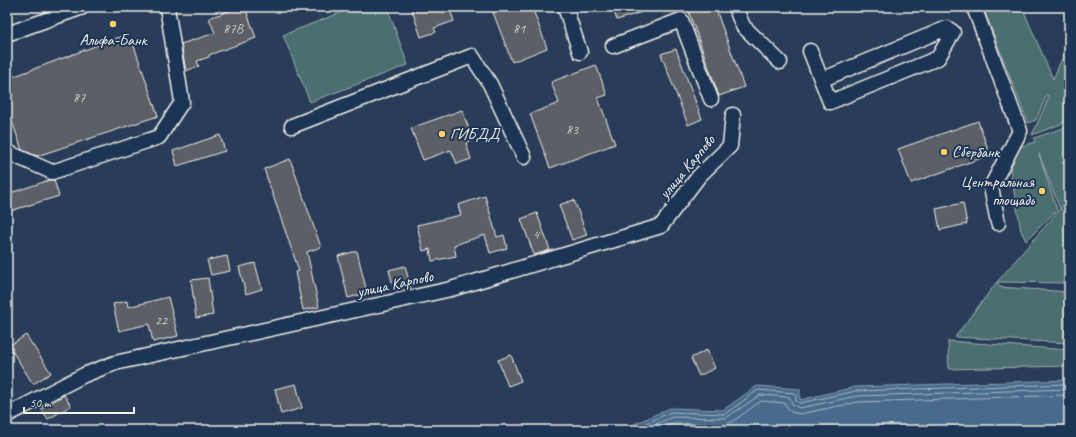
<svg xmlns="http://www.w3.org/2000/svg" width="1076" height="437" font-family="Caveat,sans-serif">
	<rect width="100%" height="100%" fill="#293d5a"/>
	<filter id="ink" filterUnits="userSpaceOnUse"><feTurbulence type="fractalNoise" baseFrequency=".025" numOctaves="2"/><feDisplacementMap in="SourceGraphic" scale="8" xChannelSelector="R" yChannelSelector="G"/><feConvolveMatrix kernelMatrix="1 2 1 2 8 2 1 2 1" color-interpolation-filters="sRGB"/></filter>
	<g filter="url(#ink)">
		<g fill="#4c6e6f" stroke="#a0b0ac">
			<polygon points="355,7 387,7 408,65 310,102 283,35"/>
			<polygon points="983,7 1022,7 1053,79 1069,43 1069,121 1032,135 1049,97 1047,95 1036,120 1028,123"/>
			<polygon points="1069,126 1069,166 1062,162 1069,172 1069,199 1060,209 1067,212 1069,211 1069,283 997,282 1000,287 1069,292 1069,343 955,337 997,282 1060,209 1039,154 1057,210 1026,241 1021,231 1007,151 1035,142 1034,138"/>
			<polygon points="948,341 1069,350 1069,366 949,369"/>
		</g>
		<polygon fill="#466a8d" stroke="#8ca0b1" points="1069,380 1069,430 621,430 670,408 723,410 757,386 800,389 800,400 855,387"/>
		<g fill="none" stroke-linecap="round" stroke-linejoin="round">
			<g stroke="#aebbc4" stroke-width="1">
				<polyline points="631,430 671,412 725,414 758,390 794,393 796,394 796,401 800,403 856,391 1069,384"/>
				<polyline points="643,430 672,417 726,418 760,395 789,397 793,405 800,408 857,396 1069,389"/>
				<polyline points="658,430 674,423 726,425 732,422 761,401 784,403 791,412 800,414 858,402 1069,395"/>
			</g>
		</g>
		<g fill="#5b5f66" stroke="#f4f1e8">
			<polygon points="240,7 245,7 256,38 209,55 209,57 197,61 199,66 186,71 181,44 215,33 209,18"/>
			<polygon points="411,7 449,7 454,21 434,28 436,32 421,37"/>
			<polygon points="491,7 532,7 547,48 512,62"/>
			<polygon points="612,7 650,7 651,9 617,20"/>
			<polygon points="687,7 715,7 744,87 719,96"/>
			<polygon points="122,36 126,45 133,43 158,116 37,156 22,150 7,107 7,79"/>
			<polygon points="676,49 702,119 688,125 661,54"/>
			<polygon points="596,65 607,95 598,98 615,144 550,168 530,114 559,103 551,82"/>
			<polygon points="462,110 473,140 466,143 471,159 457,164 451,150 423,160 411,128"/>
			<polygon points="978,121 990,155 911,183 898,149"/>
			<polygon points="220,135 225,151 177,166 173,151"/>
			<polygon points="290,159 321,247 307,252 319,307 303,310 295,272 299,271 264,169"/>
			<polygon points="50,180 54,180 59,196 7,212 7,194"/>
			<polygon points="485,196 497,237 504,235 507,248 490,253 485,235 454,245 456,256 432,261 430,249 423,251 417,225 461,215 458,205"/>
			<polygon points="574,200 587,235 572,240 559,205"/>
			<polygon points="963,203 967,224 940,230 936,209"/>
			<polygon points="537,213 550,250 534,255 521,219"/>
			<polygon points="357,251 367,293 348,298 338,256"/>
			<polygon points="227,256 230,271 211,275 207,260"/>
			<polygon points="255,263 262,289 246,294 239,267"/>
			<polygon points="405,266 411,289 395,293 389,270"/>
			<polygon points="208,278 213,315 196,318 191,280"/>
			<polygon points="168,297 178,336 153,342 149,324 119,331 113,304 127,301 128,307"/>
			<polygon points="26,335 51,373 33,384 9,346"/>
			<polygon points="707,350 715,368 699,376 691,358"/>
			<polygon points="511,355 521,381 508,386 498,360"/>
			<polygon points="296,384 302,408 281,414 275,389"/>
			<polygon points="64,395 71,406 48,419 41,409"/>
		</g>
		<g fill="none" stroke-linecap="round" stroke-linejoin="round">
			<defs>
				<g id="minor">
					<polyline points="565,7 580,52"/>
					<polyline points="735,7 743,26 780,62"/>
					<polyline points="974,7 1020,131 991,187 998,223"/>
					<polyline points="7,34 83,7"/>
					<polyline points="613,46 681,20 711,99"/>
					<polyline points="810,51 830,102 938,58 953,32 947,28 821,80"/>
					<polyline points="292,126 472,56 490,84 524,157"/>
					<polyline points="7,152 52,172 159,137 182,102 167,7"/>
					<polyline points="7,415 84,375 115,363 451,289 661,226 699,176 730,146 733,115"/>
				</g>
			</defs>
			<use href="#minor" stroke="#f4f1e8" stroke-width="17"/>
			<use href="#minor" stroke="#1d3557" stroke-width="14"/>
		</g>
	</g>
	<g fill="#ffd166" stroke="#1d3557" stroke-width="1.5">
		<circle cx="113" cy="24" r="4"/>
		<circle cx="442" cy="134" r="4"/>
		<circle cx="944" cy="152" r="4"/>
		<circle cx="1042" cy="191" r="4"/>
	</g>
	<g text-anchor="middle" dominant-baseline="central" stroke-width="4" stroke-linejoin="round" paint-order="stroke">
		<g font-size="14" fill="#ceccc8">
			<text x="233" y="28">87В</text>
			<text x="519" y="28">81</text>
			<text x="79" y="97">87</text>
			<text x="572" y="129">83</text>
			<text x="536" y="234">4</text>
			<text x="161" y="320">22</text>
		</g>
		<g font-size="16" fill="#f4f1e8" stroke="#1d3557" text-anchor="start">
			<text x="113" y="40" text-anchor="middle">Альфа-Банк</text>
			<text x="450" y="134">ГИБДД</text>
			<text x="952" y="152">Сбербанк</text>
			<text x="1034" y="182" text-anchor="end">Центральная<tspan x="1034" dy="18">площадь</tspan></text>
		</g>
		<g font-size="16" fill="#f4f1e8" stroke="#1d3557">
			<text transform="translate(687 167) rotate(-50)">улица Карпово</text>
			<text transform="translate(395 284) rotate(-12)">улица Карпово</text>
		</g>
	</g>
	<rect width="1076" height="437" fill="none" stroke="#1d3557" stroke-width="24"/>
	<rect x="12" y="12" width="1052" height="413" fill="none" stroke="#f4f1e8" stroke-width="1.5" filter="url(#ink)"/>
	<path d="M24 407v6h110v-6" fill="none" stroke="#f4f1e8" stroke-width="2"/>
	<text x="30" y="407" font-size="12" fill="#f4f1e8" stroke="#1d3557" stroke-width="3" paint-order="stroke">50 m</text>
</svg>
